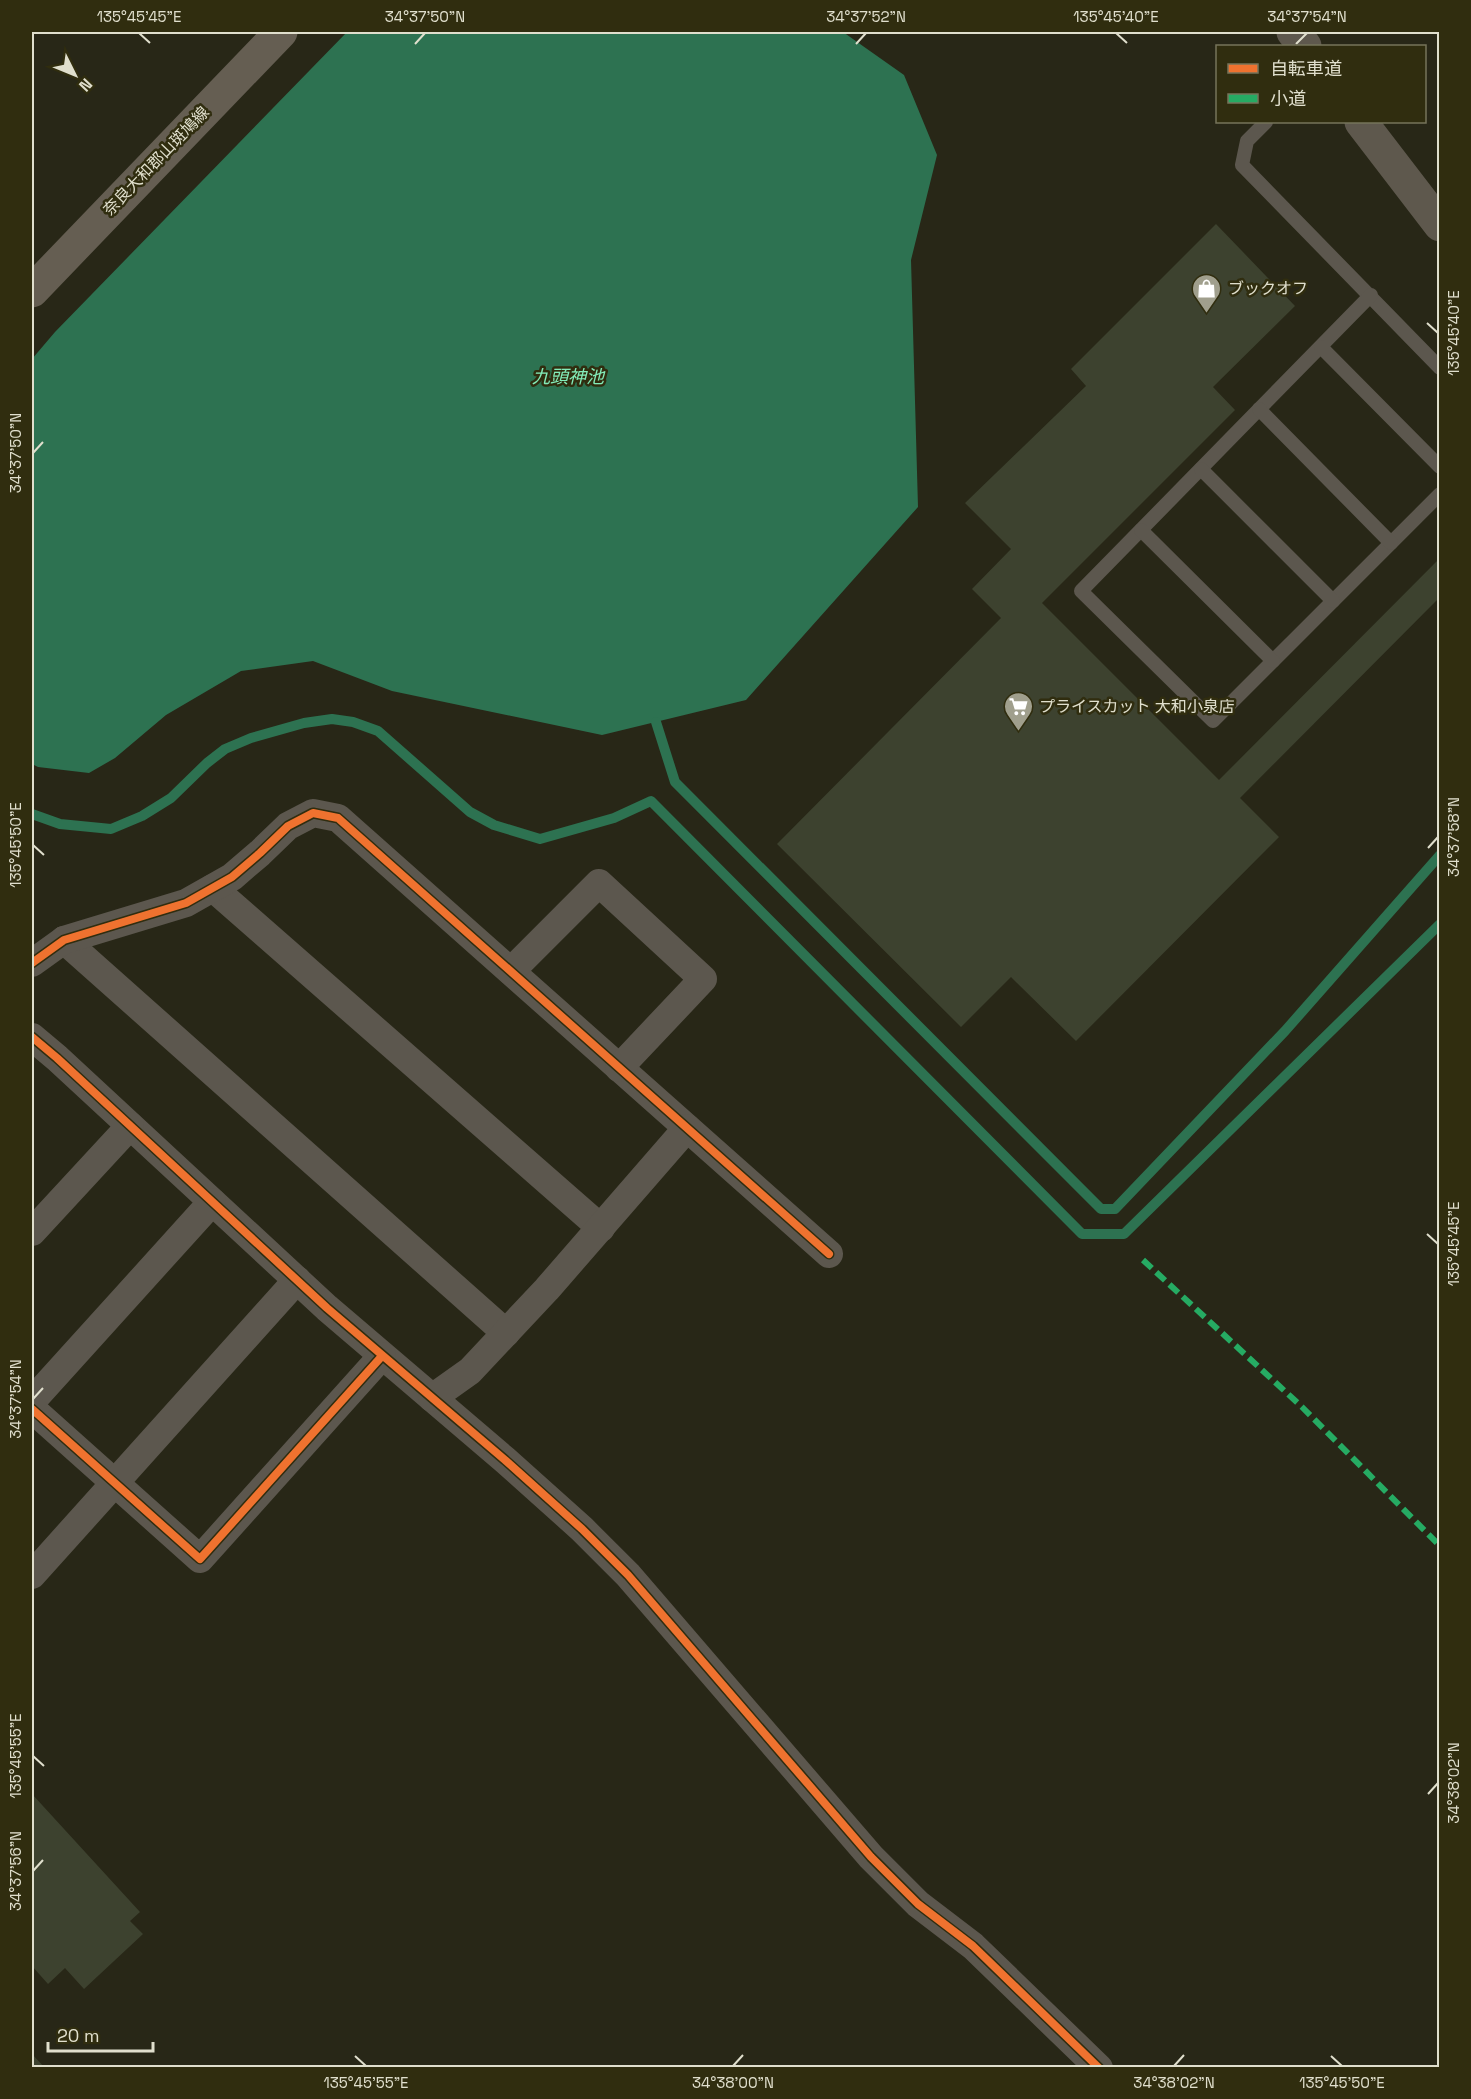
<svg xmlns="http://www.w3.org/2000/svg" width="1471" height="2099" font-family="'Space Grotesk','Noto Sans JP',sans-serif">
	<rect width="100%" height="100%" fill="#282717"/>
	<polygon fill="#2d7251" points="347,32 843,32 904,75 937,155 911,260 918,507 746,700 602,735 392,691 313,661 241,671 166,715 115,758 89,773 38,767 32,764 32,359 55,332"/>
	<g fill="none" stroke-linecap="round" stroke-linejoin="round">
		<g stroke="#2d7251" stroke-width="10">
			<polyline points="656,722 675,782 1101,1209 1115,1209 1285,1031 1440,855"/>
			<polyline points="32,814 60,824 111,829 142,816 171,798 207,763 225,749 251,738 304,723 332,719 353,722 378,731 470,812 494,825 540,839 614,818 651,801 1082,1234 1124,1234 1440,924"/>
		</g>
	</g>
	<g fill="#3d422f">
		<polygon points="1216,224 1295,306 1213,387 1235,410 1042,603 1219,780 1440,558 1440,597 1240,798 1279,837 1076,1041 1011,977 961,1027 777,844 1001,618 972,589 1011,549 965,503 1086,386 1071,369"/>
		<polygon points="32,1794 140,1912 130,1921 143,1934 84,1989 65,1968 48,1984 32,1966"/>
		<polygon points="32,2054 45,2068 32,2068"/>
	</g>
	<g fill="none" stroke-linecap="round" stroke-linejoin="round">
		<g stroke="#5c574e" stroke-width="14">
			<polyline points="1266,122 1247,141 1242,165 1440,368"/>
			<polyline points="1371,295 1081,591 1213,721 1440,494"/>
			<polyline points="1321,347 1440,467"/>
			<polyline points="1259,409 1391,543"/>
			<polyline points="1201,469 1333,601"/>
			<polyline points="1141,530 1273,661"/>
		</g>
		<g stroke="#5c574e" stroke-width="28">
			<polyline points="213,888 601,1228"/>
			<polyline points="64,940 506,1333"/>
			<polyline points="32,963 64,940 186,903 232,877 260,853 288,826 313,813 338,818 829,1254"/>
			<polyline points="511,971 599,883 703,979 619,1068"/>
			<polyline points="32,1037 57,1058 327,1308 505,1460 582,1529 628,1575 871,1857 918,1904 973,1946 1099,2068"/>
			<polyline points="32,1232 130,1126"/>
			<polyline points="432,1398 470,1371 547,1289 687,1128"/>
			<polyline points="32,1401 212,1202"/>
			<polyline points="32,1409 200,1559 382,1356"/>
			<polyline points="32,1575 297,1280"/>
		</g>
		<g stroke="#5e584d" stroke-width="33">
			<polyline points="1293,32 1305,46"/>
			<polyline points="1361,122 1440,225"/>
		</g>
		<polyline stroke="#655e52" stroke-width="33" points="32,291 281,32"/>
		<polyline stroke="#26ab63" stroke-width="6" stroke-dasharray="12 6" stroke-linecap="butt" points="1143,1260 1302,1407 1440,1546"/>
		<defs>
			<g id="cycleway">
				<polyline points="32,963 64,940 186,903 232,877 260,853 288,826 313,813 338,818 829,1254"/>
				<polyline points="32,1037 57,1058 327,1308 505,1460 582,1529 628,1575 871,1857 918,1904 973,1946 1099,2068"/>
				<polyline points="32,1409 200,1559 382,1356"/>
			</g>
		</defs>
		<use href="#cycleway" stroke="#302d0f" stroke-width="11"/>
		<use href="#cycleway" stroke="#ef722f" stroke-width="8"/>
	</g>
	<path fill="none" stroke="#e0dfcd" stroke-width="2" d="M139,33L150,43M1116,33L1127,43M415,44L425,33M856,44L866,33M1296,44L1307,33M1427,323L1438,333M33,453L43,442M33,845L44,855M1428,848L1438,837M1427,1234L1438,1244M33,1399L43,1388M33,1756L44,1766M1428,1794L1438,1783M33,1871L43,1860M355,2056L366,2066M1331,2056L1342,2066M733,2066L743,2055M1174,2066L1184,2055"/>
	<defs>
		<symbol id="shop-pin" viewBox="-11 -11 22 30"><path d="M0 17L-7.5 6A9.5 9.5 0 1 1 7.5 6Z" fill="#a09f8d" stroke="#302d0f"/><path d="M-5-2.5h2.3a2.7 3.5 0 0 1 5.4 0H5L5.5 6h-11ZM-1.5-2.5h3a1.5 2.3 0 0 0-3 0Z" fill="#fff"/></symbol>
		<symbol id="supermarket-pin" viewBox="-11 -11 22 30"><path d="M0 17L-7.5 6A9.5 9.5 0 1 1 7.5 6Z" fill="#a09f8d" stroke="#302d0f"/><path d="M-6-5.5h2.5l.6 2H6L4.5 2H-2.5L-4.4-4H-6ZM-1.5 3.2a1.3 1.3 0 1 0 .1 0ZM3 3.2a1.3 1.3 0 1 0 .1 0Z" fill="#fff"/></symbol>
	</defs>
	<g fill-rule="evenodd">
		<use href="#shop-pin" x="1190" y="272" width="33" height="45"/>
		<use href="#supermarket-pin" x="1002" y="690" width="33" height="45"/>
	</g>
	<g text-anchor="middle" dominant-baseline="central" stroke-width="5" stroke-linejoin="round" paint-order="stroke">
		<g font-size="16" fill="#e0dfcd" stroke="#302d0f">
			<text transform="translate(156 161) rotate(-46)">奈良大和郡山斑鳩線</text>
		</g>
		<g font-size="16" fill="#e0dfcd" stroke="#302d0f" text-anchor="start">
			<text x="1228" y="288">ブックオフ</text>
			<text x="1039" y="706">プライスカット 大和小泉店</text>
		</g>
		<g font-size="18" font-style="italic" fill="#83ecb9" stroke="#302d0f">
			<text x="568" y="376">九頭神池</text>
		</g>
	</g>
	<rect width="1471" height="2099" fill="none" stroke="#302d0f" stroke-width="66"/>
	<rect x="1216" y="45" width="210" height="78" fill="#302d0f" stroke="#76745b" stroke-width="1.5"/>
	<rect x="1228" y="64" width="30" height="9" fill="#ef722f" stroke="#76745b" stroke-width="1.5"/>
	<text x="1270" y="75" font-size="18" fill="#e0dfcd">自転車道</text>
	<rect x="1228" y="94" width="30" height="9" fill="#26ab63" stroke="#76745b" stroke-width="1.5"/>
	<text x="1270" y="105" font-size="18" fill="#e0dfcd">小道</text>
	<g transform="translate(75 75) rotate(133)" stroke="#302d0f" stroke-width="4.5" paint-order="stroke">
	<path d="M0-4.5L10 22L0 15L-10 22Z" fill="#e0dfcd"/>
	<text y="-9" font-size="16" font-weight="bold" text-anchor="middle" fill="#e0dfcd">N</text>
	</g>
	<path d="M48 2042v9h105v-9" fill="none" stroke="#e0dfcd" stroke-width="3"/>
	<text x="57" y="2042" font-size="18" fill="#e0dfcd" stroke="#302d0f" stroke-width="4.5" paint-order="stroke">20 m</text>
	<rect x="33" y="33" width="1405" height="2033" fill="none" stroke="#e0dfcd" stroke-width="2"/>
	<g font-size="15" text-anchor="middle" fill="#e0dfcd">
		<text x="139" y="22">135°45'45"E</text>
		<text x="425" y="22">34°37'50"N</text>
		<text x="866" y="22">34°37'52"N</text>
		<text x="1116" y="22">135°45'40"E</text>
		<text x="1307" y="22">34°37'54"N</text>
		<text transform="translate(1454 333) rotate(-90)" y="5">135°45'40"E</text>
		<text transform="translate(16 453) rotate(-90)" y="5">34°37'50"N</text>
		<text transform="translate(1454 837) rotate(-90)" y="5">34°37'58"N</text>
		<text transform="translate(16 845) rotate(-90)" y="5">135°45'50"E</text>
		<text transform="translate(1454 1244) rotate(-90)" y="5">135°45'45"E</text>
		<text transform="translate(16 1399) rotate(-90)" y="5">34°37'54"N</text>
		<text transform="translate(16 1756) rotate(-90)" y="5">135°45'55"E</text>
		<text transform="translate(1454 1783) rotate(-90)" y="5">34°38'02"N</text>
		<text transform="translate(16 1871) rotate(-90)" y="5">34°37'56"N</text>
		<text x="366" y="2088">135°45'55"E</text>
		<text x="733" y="2088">34°38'00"N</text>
		<text x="1174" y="2088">34°38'02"N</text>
		<text x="1342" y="2088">135°45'50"E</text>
	</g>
</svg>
